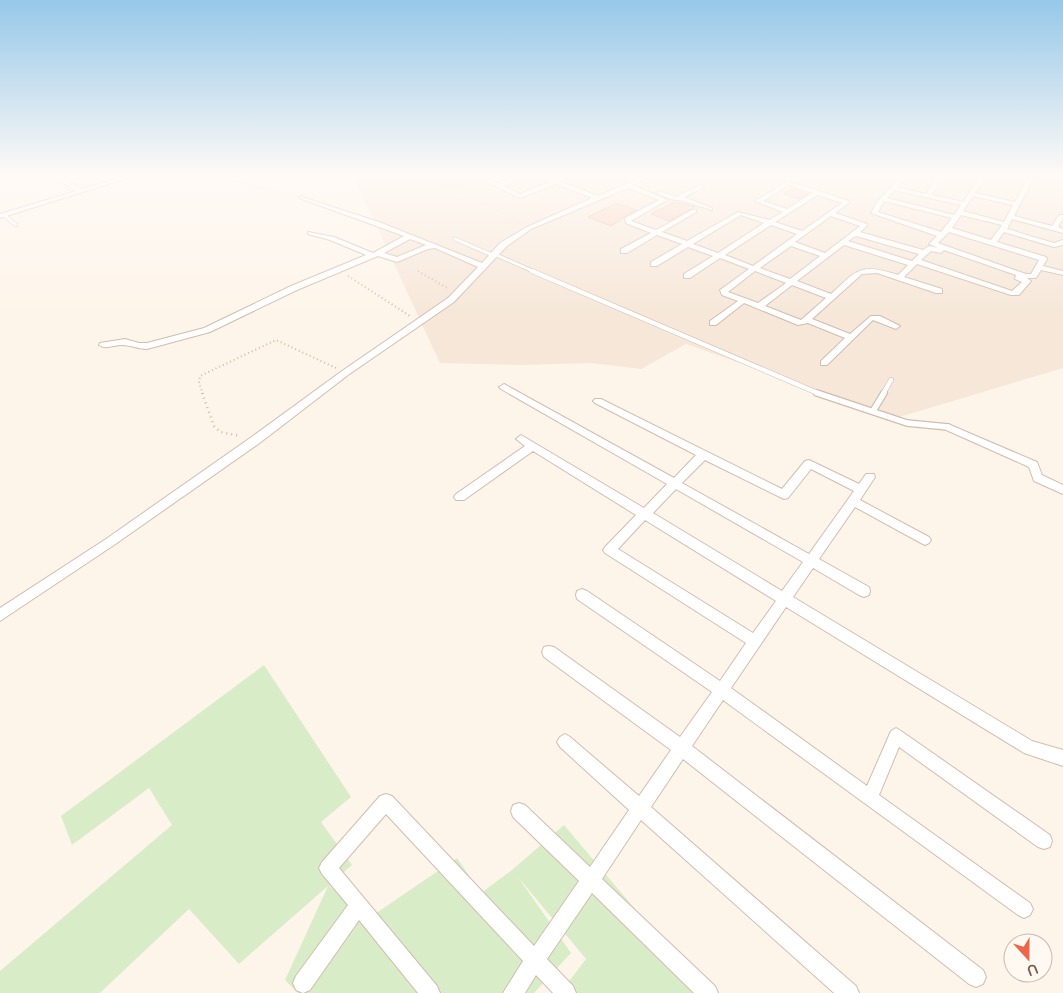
<svg xmlns="http://www.w3.org/2000/svg" width="1063" height="993" font-family="'Varela Round',sans-serif">
	<rect width="100%" height="100%" fill="#fef5ea"/>
	<polygon fill="#f6e7d8" points="353,175 1063,175 1063,368 896,418 686,344 641,369 591,363 523,365 440,363"/>
	<polygon fill="#d8edc7" points="264,665 351,797 321,822 352,865 329,885 366,920 457,858 481,893 512,870 564,825 706,993 560,993 586,959 518,877 571,953 534,993 298,993 285,980 328,886 239,964 189,909 100,993 0,993 0,971 172,825 149,788 72,845 61,816"/>
	<g fill="#f5d2c0" stroke="#e9b89f">
		<polygon points="792,188 808,194 800,199 784,194"/>
		<polygon points="675,202 695,207 669,221 651,214"/>
		<polygon points="617,203 636,210 611,226 588,217"/>
	</g>
	<g fill="none" stroke-linecap="round" stroke-linejoin="round">
		<defs>
			<g id="lane-far2">
				<polyline points="4,215 16,225"/>
				<polyline points="455,239 492,255"/>
				<polyline points="494,254 535,272"/>
			</g>
			<g id="lane-far1">
				<polyline points="532,271 820,394"/>
				<polyline points="883,394 891,380"/>
			</g>
			<g id="lane">
				<polyline points="817,393 907,423 948,427"/>
				<polyline points="873,411 884,393"/>
			</g>
			<g id="street">
				<polygon points="51,175 58,175 64,179 77,175 86,175 68,181 81,189 129,175 137,175 0,218 0,214 76,191"/>
				<path d="M476,175H480L498,183L520,175H528L503,186L520,194L550,182L536,175H544L556,179L567,175H575L561,182L598,196L647,175H655L633,185L667,200L631,221L656,230L692,210H696V212L662,232L687,241L738,212L769,220L783,212L755,201L788,181L849,201V203L835,213L867,224V226L860,232L923,250L929,246L938,248L929,244L937,236L871,213L878,201L902,175H908L897,187L926,194L939,175H945L932,195L963,202L981,175H987L975,193L1015,202L1029,175H1035L1014,216L1052,226L1059,215H1063V218L1058,227L1063,229V233L1012,219L1007,229L1054,243L1063,240V245L1054,247L1004,232L997,242L1046,257L1047,259L1043,266L1063,271V275L1041,270L1036,278H1027L1031,281L1019,295H1011L917,264L904,277L942,289V293H936L877,273L862,274L812,319L850,334L871,316H880L900,326L896,329L873,320L827,365H821V361L845,338L808,323L798,325L744,303L716,325H710V321L738,301L722,295L720,290L749,269L720,258L690,278H684V274L713,256L688,247L657,266H651V262L682,244L657,235L627,253H621V249L651,233L626,223L625,218L659,200L628,188L531,229L506,247L454,302L348,375L261,442L114,545L0,621V608L106,539L253,436L342,371L448,298L478,267L435,248L428,249L397,262L378,256L297,290L210,332L147,349C139,349 130,345 122,345C114,345 105,350 99,345L100,343L125,339L139,343H147L204,328L291,286L366,255L330,240L308,234V232L334,237L373,253L404,236L299,198V196L379,222L482,263L500,243L527,227L592,198L556,184L520,198L476,177ZM789,185L812,193L787,209L763,201ZM894,190L961,205L954,215L887,198ZM818,195L842,203L802,231L775,222ZM973,196L1013,205L1004,222L963,211ZM884,201L952,218L941,232L878,212ZM741,215L764,223L718,253L693,244ZM961,215L1002,225L991,240L952,228ZM831,216L860,226L825,253L795,242ZM771,225L797,234L753,266L725,255ZM949,232L1039,260L1031,274H1026L938,243ZM856,236L919,254L912,261L848,241ZM410,239L426,245L397,257L384,253ZM844,245L908,265L898,275C860,263 858,269 831,294L797,281ZM791,246L820,256L790,279L760,268ZM944,250L1016,275L1015,279L1022,282L1012,291L921,260L931,251L941,253ZM755,271L786,283L758,303L728,292ZM792,285L826,298L801,320L765,306Z"/>
				<polygon points="701,185 704,187 703,188 684,197 712,208 712,210 679,200 674,200 656,193 659,191 676,197"/>
				<path d="M504,384L674,478L696,455L595,403L593,401L595,399H601L782,489L805,461L809,460L859,484L866,474H874L875,477L860,500L929,537L931,540L929,543L925,545L921,543L855,507L819,559L869,587L870,591L869,595L864,597L859,595L813,568L793,597L1032,741L1063,750V766L1024,753L786,607L731,688L867,786L891,731L896,728L901,731L1050,835L1052,841L1050,847L1044,849L1038,847L899,747L879,795L1030,903L1033,909L1030,915L1024,918L1018,915L723,700L692,746L983,970L986,977L983,984L976,987L969,984L683,759L651,807L856,986L859,993H834L641,820L602,879L715,986L718,993H694L592,893L547,959L573,986L576,993H553L536,975L525,993H503L523,961L386,814L339,868L437,986L440,993H418L359,920L310,990L303,993L296,990L293,983L296,976L348,905L322,874L319,868L322,862L380,796L386,794L392,796L534,946L579,881L513,817L511,811L513,805L519,803L525,805L590,867L629,810L560,747L557,742L560,737L565,734L570,737L639,796L671,750L544,657L542,652L544,647L549,646L554,647L680,737L712,692L577,599L576,595L577,591L582,589L587,591L720,681L746,643L605,553L603,550L605,547L636,515L533,451L464,500H456L454,497L456,494L525,446L516,439L521,435L644,508L667,484L501,389L499,387ZM705,460L784,499L788,498L811,469L854,491L809,554L682,483ZM676,489L803,562L782,591L653,513ZM645,520L776,601L753,633L618,549Z"/>
				<polygon points="948,424 1037,462 1042,475 1063,485 1063,494 1034,481 1029,467 944,429 943,427"/>
			</g>
		</defs>
		<use href="#lane-far2" stroke="#d2bcae" stroke-width="4.5"/>
		<use href="#lane-far1" stroke="#d2bcae" stroke-width="5.5"/>
		<use href="#lane" stroke="#d2bcae" stroke-width="8"/>
		<use href="#street" stroke="#d2bcae" stroke-width="2"/>
		<g stroke="#dbb5a2" stroke-width="1" stroke-dasharray="0.5 2.5" stroke-linecap="butt">
			<polyline points="228,179 292,196"/>
			<polyline points="443,186 471,195 520,224"/>
		</g>
		<g stroke="#dbb5a2" stroke-width="2" stroke-dasharray="1 3" stroke-linecap="butt">
			<polyline points="418,271 449,289"/>
			<polyline points="348,276 410,316"/>
			<polyline points="203,394 199,383 200,376 276,340 336,368"/>
		</g>
		<polyline stroke="#dbb5a2" stroke-width="2.5" stroke-dasharray="1 4" stroke-linecap="butt" points="202,393 214,426 220,432 241,436"/>
		<use href="#lane-far2" stroke="#fff" stroke-width="3"/>
		<use href="#lane-far1" stroke="#fff" stroke-width="4.5"/>
		<use href="#lane" stroke="#fff" stroke-width="5.5"/>
		<use href="#street" fill="#fff" fill-rule="evenodd"/>
	</g>
	<linearGradient id="sky" x2="0" y2="1"><stop stop-color="#96c8e9"/><stop offset="0.56" stop-color="#fffaf6"/><stop offset="1" stop-color="#fffaf6" stop-opacity="0"/></linearGradient>
	<rect width="1063" height="314" fill="url(#sky)"/>
	<g transform="translate(1028 958) rotate(159)"><circle r="24" fill="#fff9f2" stroke="#cab9af"/>
	<path d="M0-4L9 19L0 12L-9 19Z" fill="#ee6649"/>
	<text y="-8" font-size="14" font-weight="bold" text-anchor="middle" fill="#7b5a4a">U</text>
	</g>
</svg>
